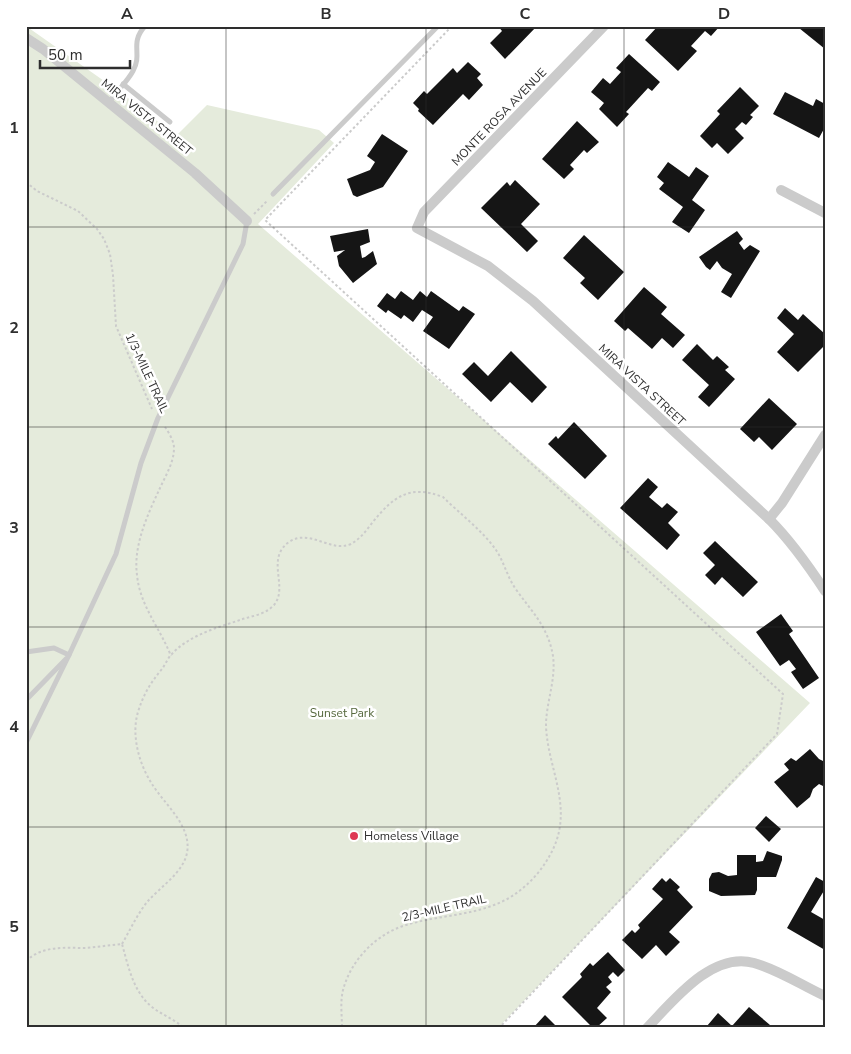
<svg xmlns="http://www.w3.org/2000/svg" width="851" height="1054" font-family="'Nunito Sans',sans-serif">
	<rect width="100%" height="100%" fill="#fff"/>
	<polygon fill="#e5ebdc" points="26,26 124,95 176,136 207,105 319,130 334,143 258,224 810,703 498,1028 26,1028"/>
	<g fill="#151515">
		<polygon points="498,26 537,26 505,59 490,43 502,31"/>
		<polygon points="658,26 672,27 720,26 711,36 705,31 691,46 697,51 678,71 645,40"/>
		<polygon points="800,26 825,26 825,49 799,28"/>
		<polygon points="629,54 660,82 652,91 648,88 626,112 629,114 617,127 599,109 604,103 591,92 603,78 610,84 621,72 616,68"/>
		<polygon points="468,62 481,74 477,78 483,85 469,100 463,94 433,125 418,111 419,109 413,103 424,91 427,94 453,68 457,73"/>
		<polygon points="740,87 759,106 750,115 753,117 746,125 742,122 735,129 744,138 728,154 717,143 712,148 700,136 720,114 717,111"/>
		<polygon points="785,92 813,106 816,99 825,104 825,127 819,138 773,114"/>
		<polygon points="577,121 599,142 587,153 584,150 570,165 574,169 564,179 542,159"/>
		<polygon points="382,134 408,151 383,187 357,197 353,195 347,179 370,170 375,162 367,156"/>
		<polygon points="668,162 689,177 696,167 709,176 692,200 705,210 689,233 672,222 683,207 659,189 664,183 657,177"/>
		<polygon points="515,180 540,204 521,224 538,241 527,252 481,208 507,182 510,186"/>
		<polygon points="368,229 370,242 360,246 362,258 365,257 373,251 377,264 353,283 339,266 337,256 345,250 334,252 330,236"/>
		<polygon points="737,231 743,239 739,243 744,250 750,245 760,251 731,298 721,292 732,274 722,268 717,261 710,270 706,267 699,257"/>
		<polygon points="584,235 624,272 598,300 580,283 585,278 563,258"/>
		<polygon points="644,287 667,307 661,314 685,335 673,348 662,338 652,349 628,328 625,331 614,321"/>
		<polygon points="401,291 413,300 420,291 427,297 431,291 459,311 463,306 475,314 449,349 423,331 433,317 422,310 413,322 404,315 401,319 388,310 386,313 377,306 387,293 395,299"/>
		<polygon points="785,308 798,320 803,314 825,334 825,345 798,372 777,352 794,334 777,318"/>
		<polygon points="697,344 713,360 717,356 729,367 725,370 735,379 709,407 698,397 709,385 682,360"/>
		<polygon points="511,351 547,387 532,403 510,382 491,402 462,374 474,362 488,376"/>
		<polygon points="769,398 797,424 772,450 759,437 754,442 740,429"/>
		<polygon points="574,422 607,456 585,479 548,444 556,436 558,439"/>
		<polygon points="648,478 658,487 649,497 662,508 667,503 678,512 668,523 680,535 667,550 620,508"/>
		<polygon points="715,541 758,582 743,597 722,577 715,585 705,575 715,565 703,553"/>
		<polygon points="781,614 793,631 789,634 819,678 803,689 791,672 796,669 789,660 780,666 756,632"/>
		<polygon points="810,749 819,759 825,762 825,787 819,784 813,789 810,797 797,808 774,782 789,770 784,764 791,758 796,761"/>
		<polygon points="766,816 781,829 769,842 755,828"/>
		<polygon points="767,851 782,856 782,860 776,877 757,877 757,890 755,895 721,896 709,891 709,879 712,873 719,872 728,876 737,875 737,855 756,855 756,862 763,861"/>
		<polygon points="816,877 825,882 825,889 811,912 825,920 825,950 787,928"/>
		<polygon points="662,878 666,882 670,878 680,887 677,890 693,907 669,932 680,942 666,956 656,945 642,959 622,940 632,930 635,933 640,928 638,925 663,899 652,889"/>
		<polygon points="608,952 625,970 618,977 613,972 608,977 612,982 606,987 611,992 597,1008 607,1018 596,1028 593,1028 562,997 582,977 580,974 590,963 593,966"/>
		<polygon points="749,1007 770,1025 768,1028 709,1028 707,1026 718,1013 732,1026"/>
		<polygon points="545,1015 558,1028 533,1028"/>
	</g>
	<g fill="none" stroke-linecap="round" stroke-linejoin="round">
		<g stroke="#cbcbcb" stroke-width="2" stroke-dasharray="2.5 2.5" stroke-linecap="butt">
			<polyline points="452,26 265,220 783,694 777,734 499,1028"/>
			<polyline points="26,182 37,191 78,211 97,229 104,239 110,254 113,275 116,326 152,409"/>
			<polyline points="254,214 268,200"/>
			<path d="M165,427C169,433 174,441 174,448C174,462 166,475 160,488C148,514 133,545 137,575C140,606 160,628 171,656"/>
			<path d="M122,944C130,930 137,915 147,902C160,887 183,873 187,853C192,826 165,805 152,784C139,764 131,735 138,712C143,695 151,682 162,669C165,665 167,660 170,656C187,636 216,628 240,620C251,616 265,615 274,605C289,587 265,559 289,542C310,528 330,553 351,544C360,539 366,531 372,523C393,497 409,484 443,497C459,513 483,531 496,550C504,562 507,576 515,588C531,611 548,626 553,656C556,679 547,700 546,723C546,763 571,801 556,842C546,869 522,895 494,905C466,916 435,916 406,925C376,934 351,960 343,990C340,1002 342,1016 342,1028"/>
			<path d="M26,961C43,945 65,948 86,948C98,947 110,945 122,944C128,965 133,992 152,1007C162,1015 174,1019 184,1028"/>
		</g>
		<g stroke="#cbcbcb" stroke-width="5">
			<polyline points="123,84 170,122"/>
			<path d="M109,103C116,92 127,82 133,71C143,53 129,44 145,26"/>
			<polyline points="273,194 438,26"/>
			<polyline points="26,652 54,648 69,655"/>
			<polyline points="26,700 66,659"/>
			<polyline points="26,743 69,655 116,554 141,463 158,418 243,244 247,221"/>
		</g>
		<g stroke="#cbcbcb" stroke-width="10">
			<path d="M604,26L424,212L417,228L488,266L533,301L769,519C791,541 808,565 825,591"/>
			<polyline points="26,38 43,49 195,173 247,221"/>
			<polyline points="781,190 825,213"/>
			<polyline points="769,519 782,503 825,435"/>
			<path d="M647,1028C673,1001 712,951 754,963C779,970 801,985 825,996"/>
		</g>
	</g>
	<path fill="none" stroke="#2e2e2e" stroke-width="1" stroke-opacity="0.55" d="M226,26V1028M426,26V1028M624,26V1028M26,227H825M26,427H825M26,627H825M26,827H825"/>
	<circle fill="#de3753" stroke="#fff" stroke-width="2" cx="354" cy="836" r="5"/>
	<g text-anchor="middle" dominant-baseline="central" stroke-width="5" stroke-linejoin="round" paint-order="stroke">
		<g font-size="12" fill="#2e2e2e" stroke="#fff">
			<text transform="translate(147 117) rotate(39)">MIRA VISTA STREET</text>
			<text transform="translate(499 117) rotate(-46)">MONTE ROSA AVENUE</text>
			<text transform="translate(147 373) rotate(65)">1/3-MILE TRAIL</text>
			<text transform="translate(642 385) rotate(43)">MIRA VISTA STREET</text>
			<text transform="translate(444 908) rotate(-13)">2/3-MILE TRAIL</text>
		</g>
		<g font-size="12" fill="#55683d" stroke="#fff">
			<text x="342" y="713">Sunset Park</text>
		</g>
		<g font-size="12" fill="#2e2e2e" stroke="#fff" text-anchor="start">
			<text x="364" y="836">Homeless Village</text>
		</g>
	</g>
	<rect width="851" height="1054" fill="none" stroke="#ffffff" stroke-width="55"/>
	<path d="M40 60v8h90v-8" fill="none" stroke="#2e2e2e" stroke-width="2.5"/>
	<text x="48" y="60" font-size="15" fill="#2e2e2e" stroke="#ffffff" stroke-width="4" paint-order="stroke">50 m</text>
	<rect x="28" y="28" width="796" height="998" fill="none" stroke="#2e2e2e" stroke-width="2"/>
	<g font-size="16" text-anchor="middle" font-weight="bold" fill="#2e2e2e">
		<text x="127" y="19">A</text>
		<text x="326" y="19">B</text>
		<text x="525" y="19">C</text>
		<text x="724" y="19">D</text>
		<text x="14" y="133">1</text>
		<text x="14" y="333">2</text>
		<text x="14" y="533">3</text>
		<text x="14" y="732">4</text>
		<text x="14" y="932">5</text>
	</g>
</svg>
